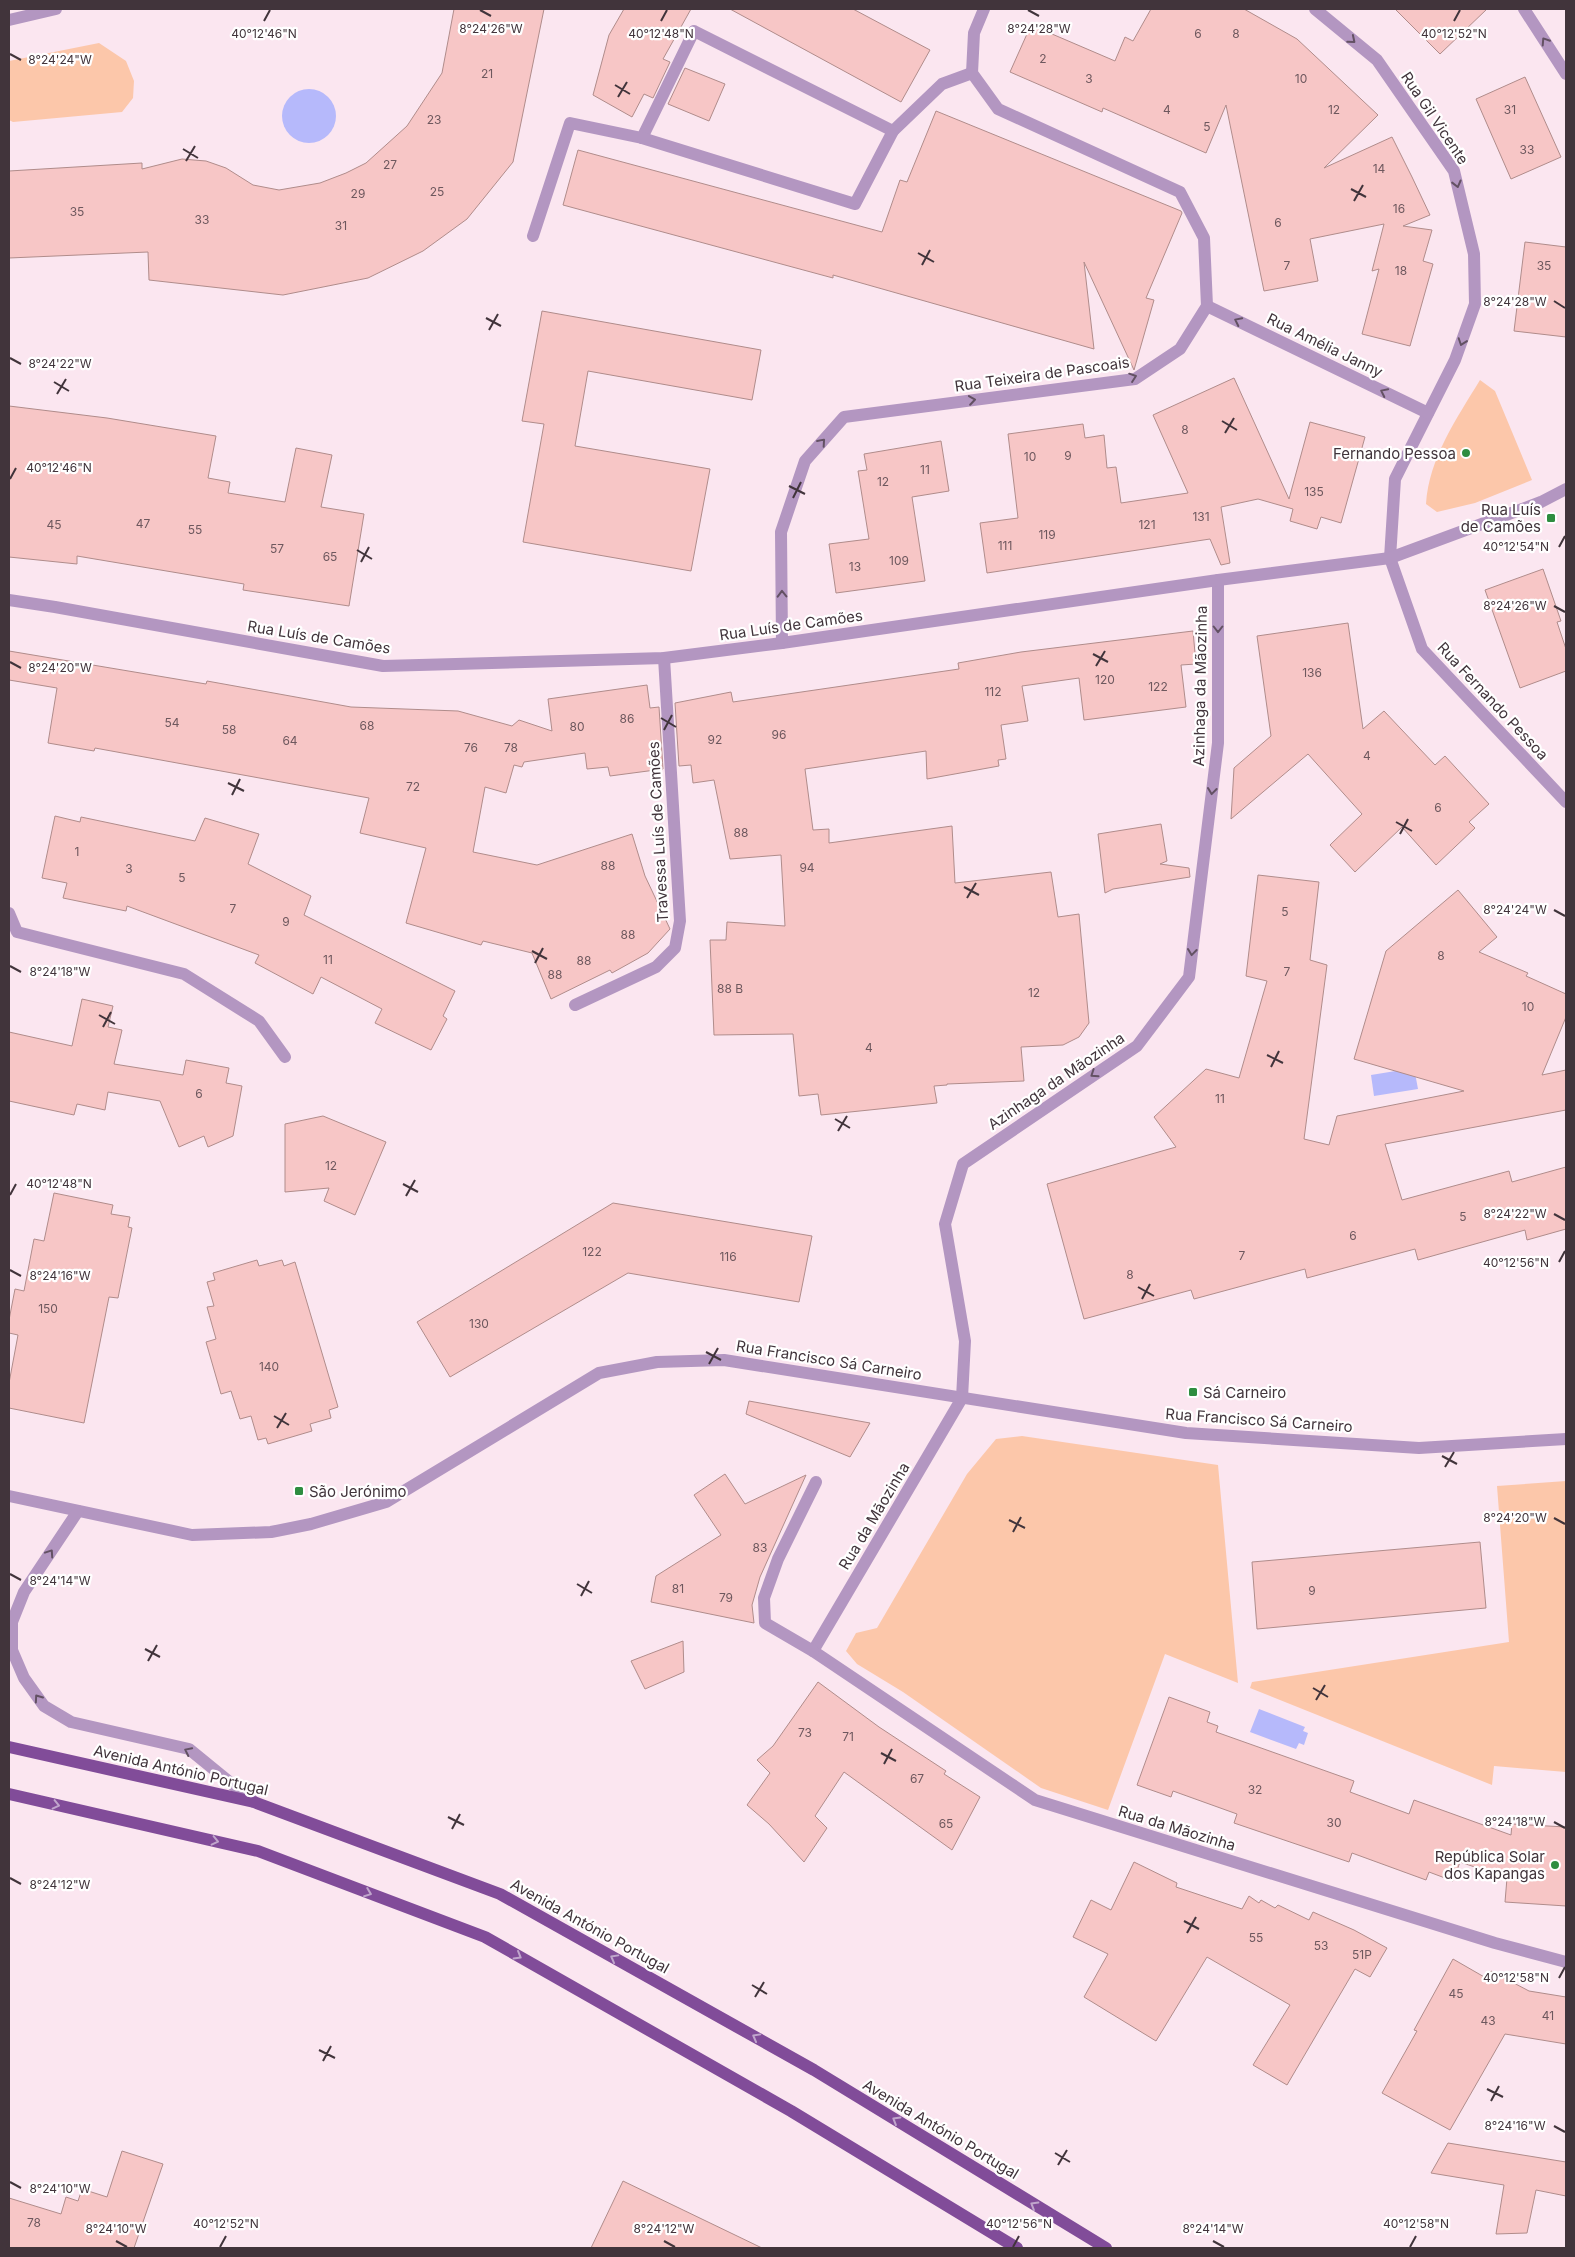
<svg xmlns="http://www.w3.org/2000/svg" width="1575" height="2257" font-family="Inter,sans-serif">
	<rect width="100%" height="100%" fill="#fbe6f0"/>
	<g fill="#fcc7aa">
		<polygon points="99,43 126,61 134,81 133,98 122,112 13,122 9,120 9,61"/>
		<path d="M1480,380L1495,391L1532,480L1475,503L1437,512L1426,504C1429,458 1457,418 1480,380Z"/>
		<polygon points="1022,1436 1218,1465 1238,1683 1165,1654 1108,1810 1041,1788 903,1692 857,1664 846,1651 856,1633 877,1628 967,1474 996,1439"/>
		<polygon points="1566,1481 1566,1772 1494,1766 1492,1785 1250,1688 1252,1682 1509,1642 1497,1486"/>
	</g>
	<g fill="#b6b9fb">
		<circle cx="309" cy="116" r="27"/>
		<polygon points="1414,1068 1418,1089 1374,1096 1371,1075"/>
		<polygon points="1259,1709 1305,1727 1303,1731 1308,1733 1304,1745 1299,1743 1296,1749 1250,1732"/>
	</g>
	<g fill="#f7c6c6" stroke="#b08c8b">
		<polygon points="454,9 544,9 513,162 467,219 423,251 368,278 283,295 149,280 148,252 9,258 9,171 142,163 142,169 182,159 206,161 226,168 253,185 279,190 320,183 346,173 366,163 407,126 442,73"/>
		<polygon points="624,9 691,9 663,59 670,62 653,98 644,94 632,117 593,95 609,35"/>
		<polygon points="730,9 853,9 930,50 901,102"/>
		<polygon points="1151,9 1244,9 1297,39 1378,115 1324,168 1392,137 1412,177 1430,215 1403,226 1432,230 1423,261 1433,264 1410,346 1362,334 1379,269 1372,271 1384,224 1310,239 1318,281 1264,291 1226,105 1206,153 1103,108 1102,112 1010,72 1031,25 1115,61 1125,37 1133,41"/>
		<polygon points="1395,9 1487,9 1440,54"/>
		<polygon points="685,68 725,84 709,121 668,104"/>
		<polygon points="1525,77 1561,157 1511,179 1476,99"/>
		<polygon points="936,111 1181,211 1182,213 1146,298 1154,300 1134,370 1084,262 1094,349 833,275 833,278 563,205 578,150 882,232 900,180 907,182"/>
		<polygon points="1525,242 1566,247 1566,337 1514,331"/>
		<polygon points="542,311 761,350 752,400 588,371 575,446 710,469 691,571 523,542 544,424 522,421"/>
		<polygon points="1234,378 1289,499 1310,422 1365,437 1341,523 1321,517 1317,529 1290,521 1293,509 1258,499 1221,507 1230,563 1221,565 1210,539 987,573 980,523 1018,518 1008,434 1083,424 1085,438 1104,435 1107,468 1116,467 1121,503 1188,493 1153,415"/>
		<polygon points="9,406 107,418 216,436 208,478 230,482 228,493 285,502 296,448 332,455 321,507 364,514 349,606 243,590 244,584 77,556 77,564 9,557"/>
		<polygon points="941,441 949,491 912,497 925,581 836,593 829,544 869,539 858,471 867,470 864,454"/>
		<polygon points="1543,569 1561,621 1557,622 1566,649 1566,671 1520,688 1485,590"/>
		<polygon points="1348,623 1363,729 1384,711 1435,765 1445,756 1489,804 1469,822 1475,828 1436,865 1402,827 1355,872 1330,845 1362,814 1308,754 1231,819 1234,768 1271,736 1257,636"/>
		<polygon points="1193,631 1196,664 1181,665 1186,707 1084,720 1079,678 1022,686 1028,721 1001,725 1006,759 998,760 999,766 927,779 926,751 805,769 813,830 829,829 829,843 952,826 955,883 1051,872 1058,917 1079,914 1089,1023 1079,1037 1063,1045 1021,1047 1024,1081 947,1084 947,1085 934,1086 937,1103 821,1115 818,1094 799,1096 793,1034 714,1035 710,940 726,940 727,922 785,926 781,855 730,859 714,780 693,783 691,765 679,766 675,703 731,692 733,702 959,669 958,663 1021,652"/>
		<polygon points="9,651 206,684 207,681 351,707 458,711 512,726 519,720 552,731 548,699 647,685 650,708 659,707 663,769 610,776 608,767 587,769 585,753 524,762 522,767 514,765 506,793 485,787 473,852 537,865 632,834 645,876 670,929 648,953 612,973 610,970 551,999 532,953 483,941 481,945 406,923 426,848 360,833 369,798 95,748 94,751 48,743 57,688 9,680"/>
		<polygon points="55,816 80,822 81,817 195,841 205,818 259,834 248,864 311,896 304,915 455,991 443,1016 447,1019 431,1050 375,1023 382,1009 321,977 313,994 255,963 259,955 127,906 126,911 63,898 67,883 42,878"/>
		<polygon points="1161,824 1167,861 1160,864 1189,868 1190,877 1113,889 1105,893 1098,834"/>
		<polygon points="1258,875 1319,882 1310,960 1327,965 1304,1139 1329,1145 1337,1116 1464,1091 1354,1059 1386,951 1458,890 1497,937 1479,952 1528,973 1526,976 1566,994 1566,1017 1542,1075 1566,1070 1566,1110 1385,1144 1402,1200 1509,1171 1512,1182 1566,1167 1566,1229 1527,1240 1525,1230 1418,1260 1415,1249 1307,1278 1305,1269 1194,1299 1191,1290 1084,1319 1047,1184 1176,1147 1154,1117 1206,1069 1239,1078 1267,981 1246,976"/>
		<polygon points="82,999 113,1006 108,1027 122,1030 114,1064 183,1075 186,1060 229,1068 226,1083 242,1086 233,1136 208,1147 204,1136 179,1147 160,1101 108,1092 105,1110 77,1104 74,1115 9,1101 9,1032 72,1046"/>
		<polygon points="323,1116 386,1142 355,1215 324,1201 329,1188 285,1192 285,1124"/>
		<polygon points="54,1193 113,1205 111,1214 130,1217 128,1227 132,1228 118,1298 109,1297 84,1423 9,1408 9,1383 18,1335 9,1333 9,1320 15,1289 24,1291 34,1239 44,1241"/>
		<polygon points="613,1203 812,1236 799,1302 628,1273 450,1377 417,1322"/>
		<polygon points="257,1260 259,1266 282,1260 284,1266 295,1262 338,1407 329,1410 331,1418 310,1424 312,1431 268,1444 266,1438 258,1440 251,1416 240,1419 231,1391 221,1394 206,1342 216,1339 207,1307 214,1306 207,1282 215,1280 213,1273"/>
		<polygon points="749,1401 870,1423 850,1457 746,1414"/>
		<polygon points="725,1474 745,1504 806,1475 760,1577 752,1605 754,1623 651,1602 656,1576 721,1535 694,1495"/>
		<polygon points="1480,1542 1486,1608 1257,1629 1252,1562"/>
		<polygon points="683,1641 684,1672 645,1689 631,1661"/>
		<polygon points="818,1682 879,1727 946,1771 944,1774 980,1797 952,1850 844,1772 815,1816 827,1828 804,1862 769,1824 747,1805 770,1773 757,1760 773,1746"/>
		<polygon points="1169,1697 1210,1712 1207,1722 1218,1726 1216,1732 1354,1781 1350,1792 1409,1814 1414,1800 1511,1835 1512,1824 1566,1827 1566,1906 1505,1902 1507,1878 1460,1862 1453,1881 1429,1872 1426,1880 1352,1853 1349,1862 1234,1823 1237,1814 1173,1791 1171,1797 1137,1785"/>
		<polygon points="1134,1862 1177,1883 1176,1887 1242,1909 1249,1896 1259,1903 1261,1900 1275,1908 1278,1905 1309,1920 1313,1912 1354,1930 1387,1948 1370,1977 1355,1969 1287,2085 1253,2065 1290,2005 1207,1957 1156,2041 1084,1997 1108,1954 1073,1937 1091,1900 1111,1910"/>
		<polygon points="1453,1959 1486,1978 1491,1971 1529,1991 1566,1997 1566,2044 1505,2034 1450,2130 1382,2093 1417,2031 1414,2030"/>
		<polygon points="1448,2143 1566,2162 1566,2196 1536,2190 1527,2233 1496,2234 1504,2185 1431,2173"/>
		<polygon points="122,2151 163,2164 134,2248 9,2248 9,2198 61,2214 66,2197 78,2201 82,2189 107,2197"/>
		<polygon points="623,2181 652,2195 762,2248 591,2248"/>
	</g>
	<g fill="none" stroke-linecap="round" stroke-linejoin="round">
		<g stroke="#b396c1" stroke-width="12">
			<polyline points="642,138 694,31 893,131 942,84 972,73"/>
			<polyline points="533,236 570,123 642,138 855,204 893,131"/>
		</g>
		<g stroke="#b396c1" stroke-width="12">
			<polyline points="1315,9 1377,60 1454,171 1474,254 1475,304 1455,360 1395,479 1390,558 1422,649 1566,802"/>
			<polyline points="1524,9 1566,74"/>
			<polyline points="9,20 56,9"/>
			<polyline points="1207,306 1428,413"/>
			<polyline points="1218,580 1218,743 1189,977 1137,1046 963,1164 945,1224 965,1341 962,1398 813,1651 1035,1800 1495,1943 1566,1962"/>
			<polyline points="9,600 55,607 383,666 664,658 782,643 1218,580 1390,558 1541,502 1566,489"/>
			<polyline points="782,643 781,532 805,461 844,417 1135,379 1180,349 1207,306 1204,238 1180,192 998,109 972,73 974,33 984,9"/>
			<polyline points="9,913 17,932 184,974 259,1021 285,1057"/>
			<polyline points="575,1005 656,967 675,948 680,921 664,658"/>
			<polyline points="813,1651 765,1623 764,1598 778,1559 816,1482"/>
		</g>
		<g stroke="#b396c1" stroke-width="12">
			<polyline points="9,1496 192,1535 271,1532 311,1524 386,1502 599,1373 657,1362 724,1360 1186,1433 1419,1448 1566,1439"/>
			<polyline points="78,1511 24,1592 12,1622 12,1650 24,1678 44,1706 71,1722 189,1749 254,1802"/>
		</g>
		<g stroke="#814c99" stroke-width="12">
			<polyline points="9,1747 254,1802 500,1894 814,2070 1106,2248"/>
			<polyline points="9,1794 258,1851 485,1937 791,2111 1017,2248"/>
		</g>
	</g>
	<defs><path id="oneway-chevron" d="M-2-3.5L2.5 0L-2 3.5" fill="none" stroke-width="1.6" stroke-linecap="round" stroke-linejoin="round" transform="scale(1.25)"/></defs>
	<g stroke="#635163">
		<use href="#oneway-chevron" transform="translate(1352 40) rotate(40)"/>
		<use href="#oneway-chevron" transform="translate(1545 41) rotate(-123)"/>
		<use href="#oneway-chevron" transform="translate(1457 184) rotate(76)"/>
		<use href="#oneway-chevron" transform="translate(1238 321) rotate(-154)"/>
		<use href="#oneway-chevron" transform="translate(1462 342) rotate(109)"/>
		<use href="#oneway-chevron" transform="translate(1133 377) rotate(-19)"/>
		<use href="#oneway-chevron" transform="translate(1384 392) rotate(-154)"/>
		<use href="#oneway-chevron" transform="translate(972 400) rotate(-8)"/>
		<use href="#oneway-chevron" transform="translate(822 442) rotate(-49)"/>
		<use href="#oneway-chevron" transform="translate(782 594) rotate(-91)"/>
		<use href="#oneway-chevron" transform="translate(1218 629) rotate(90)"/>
		<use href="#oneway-chevron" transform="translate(1212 791) rotate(97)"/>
		<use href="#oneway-chevron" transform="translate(1192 952) rotate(97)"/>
		<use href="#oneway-chevron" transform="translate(1094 1074) rotate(146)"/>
		<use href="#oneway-chevron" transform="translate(50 1553) rotate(-56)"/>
		<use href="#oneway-chevron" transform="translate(38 1698) rotate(-125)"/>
		<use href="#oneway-chevron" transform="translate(188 1751) rotate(-154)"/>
	</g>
	<g stroke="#c0a6cc">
		<use href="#oneway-chevron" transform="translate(56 1805) rotate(13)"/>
		<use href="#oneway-chevron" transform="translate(215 1841) rotate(13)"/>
		<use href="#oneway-chevron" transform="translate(368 1893) rotate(21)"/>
		<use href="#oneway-chevron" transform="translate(518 1956) rotate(30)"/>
		<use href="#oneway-chevron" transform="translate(614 1958) rotate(-151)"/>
		<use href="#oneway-chevron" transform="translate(756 2037) rotate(-151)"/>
		<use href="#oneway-chevron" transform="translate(896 2120) rotate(-149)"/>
		<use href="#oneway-chevron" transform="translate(1034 2205) rotate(-149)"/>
	</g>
	<path fill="none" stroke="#41343b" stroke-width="2" d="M480,10L491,16M1028,10L1039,16M264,21L270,10M661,21L667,10M1454,21L1460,10M10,54L21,60M615,85L630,94M618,97L627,82M183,149L198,158M186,161L195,146M1351,189L1366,197M1354,201L1363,185M918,253L934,262M922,265L930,250M1554,301L1565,308M486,318L501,326M489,330L498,314M10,358L21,364M54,382L69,391M57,394L66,379M1222,421L1237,430M1225,433L1234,418M10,479L16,468M789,486L805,494M793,498L801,482M1559,547L1565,536M357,550L372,559M361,562L369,547M1554,606L1565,612M1093,654L1108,662M10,662L21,668M1096,666L1105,651M661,718L676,727M664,730L672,715M228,783L244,791M232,795L240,779M1396,822L1412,831M1400,834L1408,819M964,887L979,895M967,898L976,883M1554,910L1565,916M532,951L547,959M535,963L543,948M10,966L21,972M99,1015L115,1024M103,1027L111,1012M1267,1055L1283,1063M1271,1067L1279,1051M835,1119L850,1128M838,1131L847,1116M403,1184L418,1192M10,1195L16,1184M406,1196L415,1180M1554,1214L1565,1220M1559,1262L1565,1251M10,1270L21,1276M1138,1287L1154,1296M1142,1299L1150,1284M706,1352L721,1360M709,1364L718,1348M274,1416L289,1425M277,1428L286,1413M1442,1456L1457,1464M1445,1467L1454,1452M1554,1518L1565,1524M1009,1520L1025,1528M1013,1532L1021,1517M10,1574L21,1580M577,1584L592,1593M581,1596L589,1581M145,1649L160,1657M148,1661L157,1645M1313,1688L1328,1697M1316,1700L1325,1685M881,1753L896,1761M884,1764L892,1749M448,1817L464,1825M1554,1822L1565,1828M452,1829L460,1814M10,1878L21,1884M1184,1921L1199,1929M1187,1933L1196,1917M1559,1978L1565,1967M752,1985L767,1994M755,1997L764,1982M319,2050L335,2058M323,2061L331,2046M1487,2089L1503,2097M1491,2101L1499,2086M1554,2126L1565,2132M1055,2153L1070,2162M1058,2165L1067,2150M10,2182L21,2188M116,2241L127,2247M664,2241L675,2247M1213,2241L1224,2247M220,2247L226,2236M1013,2247L1019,2236M1410,2247L1416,2236"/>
	<g fill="#2e8d40" stroke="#fff" stroke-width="2">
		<circle cx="1466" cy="453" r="5"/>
		<rect x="1546" y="513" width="10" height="10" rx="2.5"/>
		<rect x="1188" y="1387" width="10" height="10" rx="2.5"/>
		<rect x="294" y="1486" width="10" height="10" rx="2.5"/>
		<circle cx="1555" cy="1865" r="5"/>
	</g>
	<g text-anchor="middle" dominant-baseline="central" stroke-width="4.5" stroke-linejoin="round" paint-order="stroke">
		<g font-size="12" fill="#6e585e">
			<text x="1198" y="33">6</text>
			<text x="1236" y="33">8</text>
			<text x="1043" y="58">2</text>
			<text x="487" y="73">21</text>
			<text x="1089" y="78">3</text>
			<text x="1301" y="78">10</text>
			<text x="1167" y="109">4</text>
			<text x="1334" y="109">12</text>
			<text x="1510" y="109">31</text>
			<text x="434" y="119">23</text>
			<text x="1207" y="126">5</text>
			<text x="1527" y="149">33</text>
			<text x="390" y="164">27</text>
			<text x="1379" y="168">14</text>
			<text x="437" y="191">25</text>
			<text x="358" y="193">29</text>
			<text x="1399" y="208">16</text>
			<text x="77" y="211">35</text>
			<text x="202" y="219">33</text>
			<text x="1278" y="222">6</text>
			<text x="341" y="225">31</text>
			<text x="1287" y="265">7</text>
			<text x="1544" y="265">35</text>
			<text x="1401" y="270">18</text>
			<text x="1185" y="429">8</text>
			<text x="1068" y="455">9</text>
			<text x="1030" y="456">10</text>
			<text x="925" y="469">11</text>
			<text x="883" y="481">12</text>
			<text x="1314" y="491">135</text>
			<text x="1201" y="516">131</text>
			<text x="143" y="523">47</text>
			<text x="54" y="524">45</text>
			<text x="1147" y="524">121</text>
			<text x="195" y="529">55</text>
			<text x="1047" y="534">119</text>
			<text x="1005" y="545">111</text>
			<text x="277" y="548">57</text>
			<text x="330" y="556">65</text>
			<text x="899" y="560">109</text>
			<text x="855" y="566">13</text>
			<text x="1312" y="672">136</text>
			<text x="1105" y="679">120</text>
			<text x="1158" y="686">122</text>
			<text x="993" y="691">112</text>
			<text x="627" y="718">86</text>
			<text x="172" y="722">54</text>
			<text x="367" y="725">68</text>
			<text x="577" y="726">80</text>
			<text x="229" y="729">58</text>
			<text x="779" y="734">96</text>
			<text x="715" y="739">92</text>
			<text x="290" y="740">64</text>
			<text x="471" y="747">76</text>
			<text x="511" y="747">78</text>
			<text x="1367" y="755">4</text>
			<text x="413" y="786">72</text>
			<text x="1438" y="807">6</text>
			<text x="741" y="832">88</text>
			<text x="77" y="851">1</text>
			<text x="608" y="865">88</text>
			<text x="807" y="867">94</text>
			<text x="129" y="868">3</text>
			<text x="182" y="877">5</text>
			<text x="233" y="908">7</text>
			<text x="1285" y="911">5</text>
			<text x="286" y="921">9</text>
			<text x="628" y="934">88</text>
			<text x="1441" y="955">8</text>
			<text x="328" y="959">11</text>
			<text x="584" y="960">88</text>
			<text x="1287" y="971">7</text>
			<text x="555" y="974">88</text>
			<text x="730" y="988">88 B</text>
			<text x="1034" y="992">12</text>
			<text x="1528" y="1006">10</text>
			<text x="869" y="1047">4</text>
			<text x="199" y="1093">6</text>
			<text x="1220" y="1098">11</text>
			<text x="331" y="1165">12</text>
			<text x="1463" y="1216">5</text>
			<text x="1353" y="1235">6</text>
			<text x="592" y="1251">122</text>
			<text x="1242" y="1255">7</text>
			<text x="728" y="1256">116</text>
			<text x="1130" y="1274">8</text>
			<text x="48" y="1308">150</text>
			<text x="479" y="1323">130</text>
			<text x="269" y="1366">140</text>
			<text x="760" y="1547">83</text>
			<text x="678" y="1588">81</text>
			<text x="1312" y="1590">9</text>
			<text x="726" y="1597">79</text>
			<text x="805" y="1732">73</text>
			<text x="848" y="1736">71</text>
			<text x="917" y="1778">67</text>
			<text x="1255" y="1789">32</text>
			<text x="1334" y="1822">30</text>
			<text x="946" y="1823">65</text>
			<text x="1256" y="1937">55</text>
			<text x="1321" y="1945">53</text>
			<text x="1362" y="1954">51P</text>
			<text x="1456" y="1993">45</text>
			<text x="1548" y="2015">41</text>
			<text x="1488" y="2020">43</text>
			<text x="34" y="2222">78</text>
		</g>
		<g font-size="15" fill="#41343b" stroke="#fff">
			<text transform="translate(1435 118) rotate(56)">Rua Gil Vicente</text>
			<text transform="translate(1325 345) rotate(26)">Rua Amélia Janny</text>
			<text transform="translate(1042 374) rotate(-8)">Rua Teixeira de Pascoais</text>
			<text transform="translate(791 625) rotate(-8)">Rua Luís de Camões</text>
			<text transform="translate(319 637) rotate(9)">Rua Luís de Camões</text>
			<text transform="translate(1200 686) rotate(-89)">Azinhaga da Mãozinha</text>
			<text transform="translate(1493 701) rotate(47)">Rua Fernando Pessoa</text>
			<text transform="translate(658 832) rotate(-93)">Travessa Luís de Camões</text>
			<text transform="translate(1056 1081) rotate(-34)">Azinhaga da Mãozinha</text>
			<text transform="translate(829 1360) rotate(9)">Rua Francisco Sá Carneiro</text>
			<text transform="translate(1259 1420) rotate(4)">Rua Francisco Sá Carneiro</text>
			<text transform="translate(874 1516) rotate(-59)">Rua da Mãozinha</text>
			<text transform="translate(181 1770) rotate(13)">Avenida António Portugal</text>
			<text transform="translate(1177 1828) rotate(17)">Rua da Mãozinha</text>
			<text transform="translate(590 1926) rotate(29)">Avenida António Portugal</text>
			<text transform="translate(941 2129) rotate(31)">Avenida António Portugal</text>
		</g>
		<g font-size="15" fill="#41343b" stroke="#fff" text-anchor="end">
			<text x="1456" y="453">Fernando Pessoa</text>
			<text x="1541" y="509">Rua Luís<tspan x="1541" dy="17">de Camões</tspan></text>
			<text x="1203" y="1392" text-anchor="start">Sá Carneiro</text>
			<text x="309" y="1491" text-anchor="start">São Jerónimo</text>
			<text x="1545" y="1856">República Solar<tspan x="1545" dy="17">dos Kapangas</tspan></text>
		</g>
	</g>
	<g font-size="12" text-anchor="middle" fill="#41343b" stroke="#fff" stroke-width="4.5" stroke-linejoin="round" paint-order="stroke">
		<text x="491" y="33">8°24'26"W</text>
		<text x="1039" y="33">8°24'28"W</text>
		<text x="264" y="38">40°12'46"N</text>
		<text x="661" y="38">40°12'48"N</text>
		<text x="1454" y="38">40°12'52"N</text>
		<text x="60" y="64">8°24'24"W</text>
		<text x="1515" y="306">8°24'28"W</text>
		<text x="60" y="368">8°24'22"W</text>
		<text x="59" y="472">40°12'46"N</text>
		<text x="1516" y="551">40°12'54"N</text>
		<text x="1515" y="610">8°24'26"W</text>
		<text x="60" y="672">8°24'20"W</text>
		<text x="1515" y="914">8°24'24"W</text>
		<text x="60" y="976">8°24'18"W</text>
		<text x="59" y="1188">40°12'48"N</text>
		<text x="1515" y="1218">8°24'22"W</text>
		<text x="1516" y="1267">40°12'56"N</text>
		<text x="60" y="1280">8°24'16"W</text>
		<text x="1515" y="1522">8°24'20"W</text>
		<text x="60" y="1585">8°24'14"W</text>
		<text x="1515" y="1826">8°24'18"W</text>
		<text x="60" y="1889">8°24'12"W</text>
		<text x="1516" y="1982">40°12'58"N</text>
		<text x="1515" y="2130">8°24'16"W</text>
		<text x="60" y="2193">8°24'10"W</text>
		<text x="226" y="2228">40°12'52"N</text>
		<text x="1019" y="2228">40°12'56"N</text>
		<text x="1416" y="2228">40°12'58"N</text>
		<text x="116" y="2233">8°24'10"W</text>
		<text x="664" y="2233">8°24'12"W</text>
		<text x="1213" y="2233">8°24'14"W</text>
	</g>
	<rect width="1575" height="2257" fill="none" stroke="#41343b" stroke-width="20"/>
</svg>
